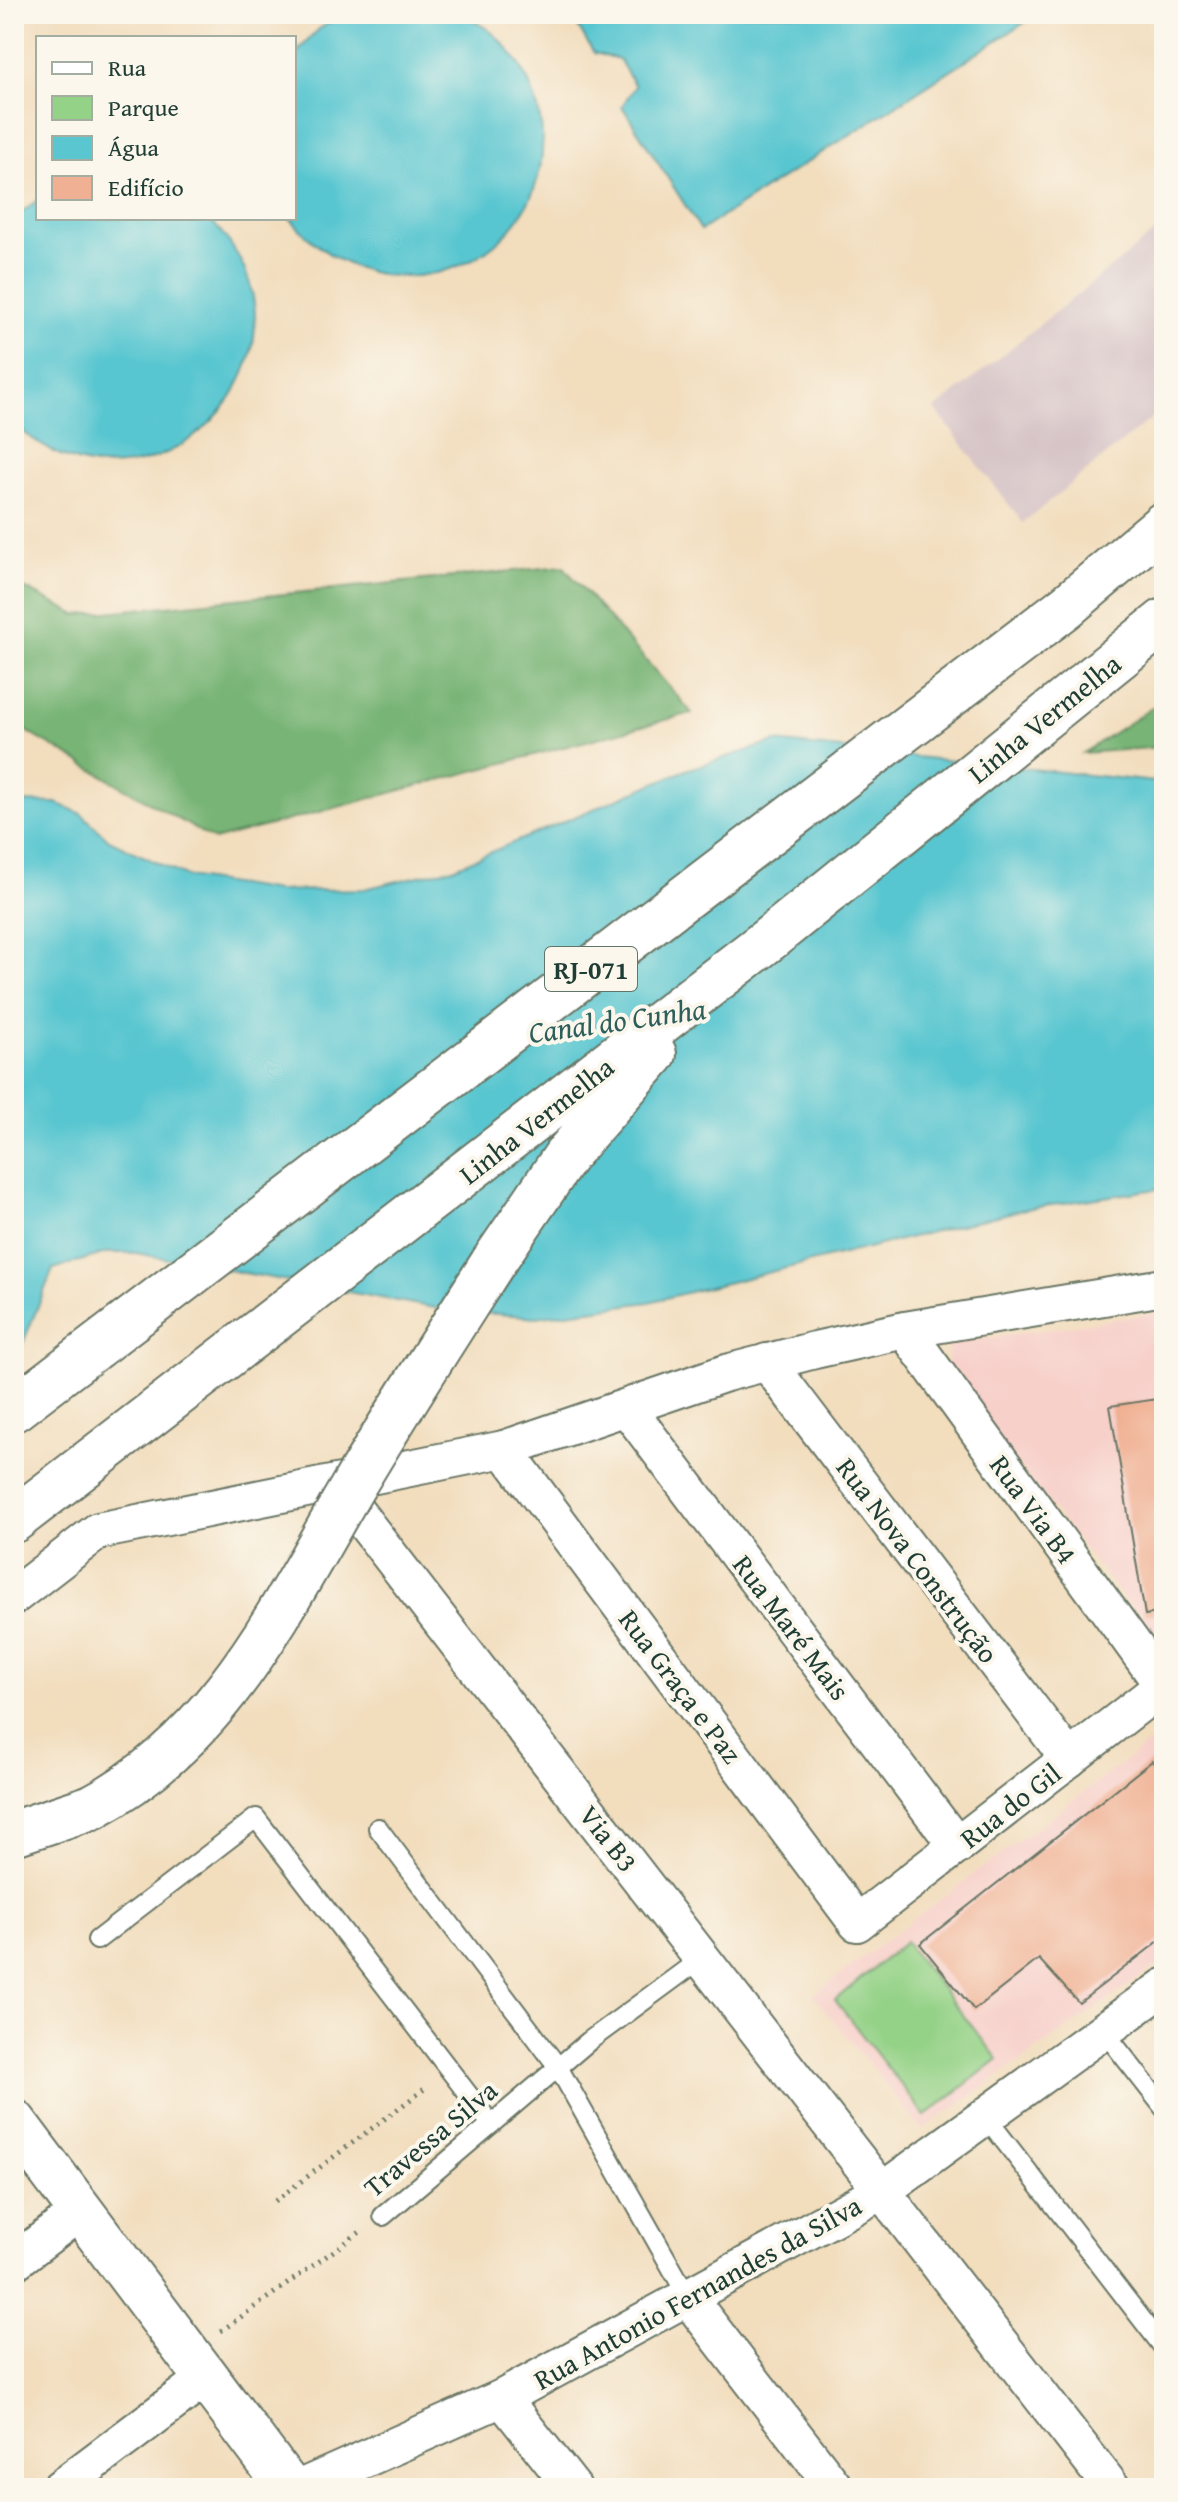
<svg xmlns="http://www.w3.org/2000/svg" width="1178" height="2502" font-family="'Gentium Book Plus',serif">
	<rect width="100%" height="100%" fill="#fbf7ec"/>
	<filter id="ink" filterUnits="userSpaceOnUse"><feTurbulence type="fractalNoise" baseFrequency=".0125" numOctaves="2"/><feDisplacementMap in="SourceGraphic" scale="16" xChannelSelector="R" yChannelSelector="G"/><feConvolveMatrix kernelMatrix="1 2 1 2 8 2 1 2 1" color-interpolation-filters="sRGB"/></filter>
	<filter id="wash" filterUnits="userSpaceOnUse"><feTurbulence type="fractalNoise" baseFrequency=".006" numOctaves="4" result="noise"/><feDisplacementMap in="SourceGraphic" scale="32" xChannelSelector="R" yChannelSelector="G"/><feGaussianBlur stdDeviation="1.8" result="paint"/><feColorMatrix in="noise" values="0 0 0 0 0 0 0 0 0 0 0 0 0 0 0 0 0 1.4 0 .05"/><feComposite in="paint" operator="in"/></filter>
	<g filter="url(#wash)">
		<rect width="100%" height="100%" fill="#f2ddbd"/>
		<g fill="#f7d0ca">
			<polygon points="1164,1312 1164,1650 946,1374 949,1344"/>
			<polygon points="1164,1732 1164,1961 922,2130 813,1995"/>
		</g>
		<polygon fill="#d2bec2" points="1164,225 1164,408 1023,523 935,409"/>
		<polygon fill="#94d287" stroke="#5a885e" stroke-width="2" points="905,1942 998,2059 925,2116 835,2000"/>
		<g fill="#77b474" stroke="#4b7854" stroke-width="2">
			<polygon points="563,566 692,713 214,840 14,724 14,583 77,615"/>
			<polygon points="1164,700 1164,747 1083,753"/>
		</g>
		<g fill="#59c6d0" stroke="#3c8282" stroke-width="2">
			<path d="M344,14C368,14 448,8 465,16C495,29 518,56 530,85C593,238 398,350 290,218H294V55L319,29Z"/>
			<polygon points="570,14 1038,14 701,230 622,106 635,86 619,59 594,53"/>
			<path d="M38,200V218H208C347,351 147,555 14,423V218Z"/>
			<polygon points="775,742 1164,783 1164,1188 1025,1209 649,1302 536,1317 446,1310 136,1253 106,1253 53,1269 21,1348 14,1355 14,802 57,803 82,814 109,840 187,877 277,891 364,889 453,868 686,770"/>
		</g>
		<g id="blocks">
			<g fill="#f0b093">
				<polygon points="1164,1398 1164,1612 1145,1615 1110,1406"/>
				<polygon points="1152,1761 1164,1776 1164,1937 1079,2003 1039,1959 974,2010 920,1944"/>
			</g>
		</g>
	</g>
	<g filter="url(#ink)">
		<use href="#blocks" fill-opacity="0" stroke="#697564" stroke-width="2"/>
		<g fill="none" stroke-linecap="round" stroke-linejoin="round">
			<defs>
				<g id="lane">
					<polyline points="378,1828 558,2067 689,2299"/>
					<polyline points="97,1940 256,1818 491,2124"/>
					<polyline points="1103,2030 1164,2108"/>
					<polyline points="986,2117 1164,2348"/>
					<polyline points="383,2216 589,2041 702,1958"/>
				</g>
				<g id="street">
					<polyline points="905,1330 1164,1687"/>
					<polyline points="767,1362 1069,1759"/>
					<polyline points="627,1408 957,1846"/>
					<polyline points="504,1449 857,1923 1163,1686"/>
					<polyline points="336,1486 1112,2488"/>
					<polyline points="14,1596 98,1531 504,1449 726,1373 815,1350 905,1330 1164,1287"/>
					<polyline points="14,2262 82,2210"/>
					<polyline points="689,2299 835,2488"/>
					<polyline points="502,2398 573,2488"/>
					<polyline points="60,2488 207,2377"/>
					<polyline points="300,2488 502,2398 882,2191 1164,1987"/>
				</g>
				<polyline id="secondary" points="14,2122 289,2488"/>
				<g id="highway">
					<polyline points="492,1264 567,1154 654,1054"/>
					<polyline points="14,1409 1067,606 1164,524"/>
					<polyline points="14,1520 768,940 1164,621"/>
					<polyline points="14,1833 92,1807"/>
				</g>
			</defs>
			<use href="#lane" stroke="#697564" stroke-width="22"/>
			<use href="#street" stroke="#697564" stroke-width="40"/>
			<use href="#secondary" stroke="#697564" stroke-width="48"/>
			<use href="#highway" stroke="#697564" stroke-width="48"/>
			<g stroke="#697564" stroke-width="5" stroke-dasharray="2 6" stroke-linecap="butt">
				<polyline points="275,2201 427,2087"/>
				<polyline points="221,2331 363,2230"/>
			</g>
			<use href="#lane" stroke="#fff" stroke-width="18"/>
			<use href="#street" stroke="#fff" stroke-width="36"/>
			<use href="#secondary" stroke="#fff" stroke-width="44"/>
			<use href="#highway" stroke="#fff" stroke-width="44"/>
			<defs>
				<path id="highway-bridge" d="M92,1807C224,1737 283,1604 356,1481C400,1407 446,1336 492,1264"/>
			</defs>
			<use href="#highway-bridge" stroke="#697564" stroke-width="48" stroke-linecap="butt"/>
			<use href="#highway-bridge" stroke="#fff" stroke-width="44"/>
		</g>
	</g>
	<g text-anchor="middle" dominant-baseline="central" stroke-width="8" stroke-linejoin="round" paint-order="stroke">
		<rect fill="#fbf7ec" stroke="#61756b" stroke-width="2" x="545" y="947" width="92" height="44" rx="6"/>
		<g font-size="26" font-weight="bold" fill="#1f3d34">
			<text x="591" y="969">RJ-071</text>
		</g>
		<g font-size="28" fill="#1f3d34" stroke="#fbf7ec">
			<text transform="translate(1044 718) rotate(-39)">Linha Vermelha</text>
			<text transform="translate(536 1120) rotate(-38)">Linha Vermelha</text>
			<text transform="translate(1034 1509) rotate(54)">Rua Via B4</text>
			<text transform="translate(918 1560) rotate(53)">Rua Nova Construção</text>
			<text transform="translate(792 1627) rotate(53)">Rua Maré Mais</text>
			<text transform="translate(681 1686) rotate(53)">Rua Graça e Paz</text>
			<text transform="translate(1010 1805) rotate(-38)">Rua do Gil</text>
			<text transform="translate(609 1838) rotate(52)">Via B3</text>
			<text transform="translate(430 2138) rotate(-40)">Travessa Silva</text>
			<text transform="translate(697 2292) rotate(-29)">Rua Antonio Fernandes da Silva</text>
		</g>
		<g font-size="30" font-style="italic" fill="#2e5f5b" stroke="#fbf7ec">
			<text transform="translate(617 1020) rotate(-8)">Canal do Cunha</text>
		</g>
	</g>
	<rect width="1178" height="2502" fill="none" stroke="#fbf7ec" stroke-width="48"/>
	<rect x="36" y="36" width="260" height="184" fill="#fbf7ec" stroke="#a3ada2" stroke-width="2"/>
	<rect x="52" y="62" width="40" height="12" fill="#ffffff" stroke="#a3ada2" stroke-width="2"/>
	<text x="108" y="76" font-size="24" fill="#1f3d34">Rua</text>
	<rect x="52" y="96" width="40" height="24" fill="#94d287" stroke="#a3ada2" stroke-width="2"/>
	<text x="108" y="116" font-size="24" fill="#1f3d34">Parque</text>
	<rect x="52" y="136" width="40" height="24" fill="#59c6d0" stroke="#a3ada2" stroke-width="2"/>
	<text x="108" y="156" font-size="24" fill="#1f3d34">Água</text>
	<rect x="52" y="176" width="40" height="24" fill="#f0b093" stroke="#a3ada2" stroke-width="2"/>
	<text x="108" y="196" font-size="24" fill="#1f3d34">Edifício</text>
</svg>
